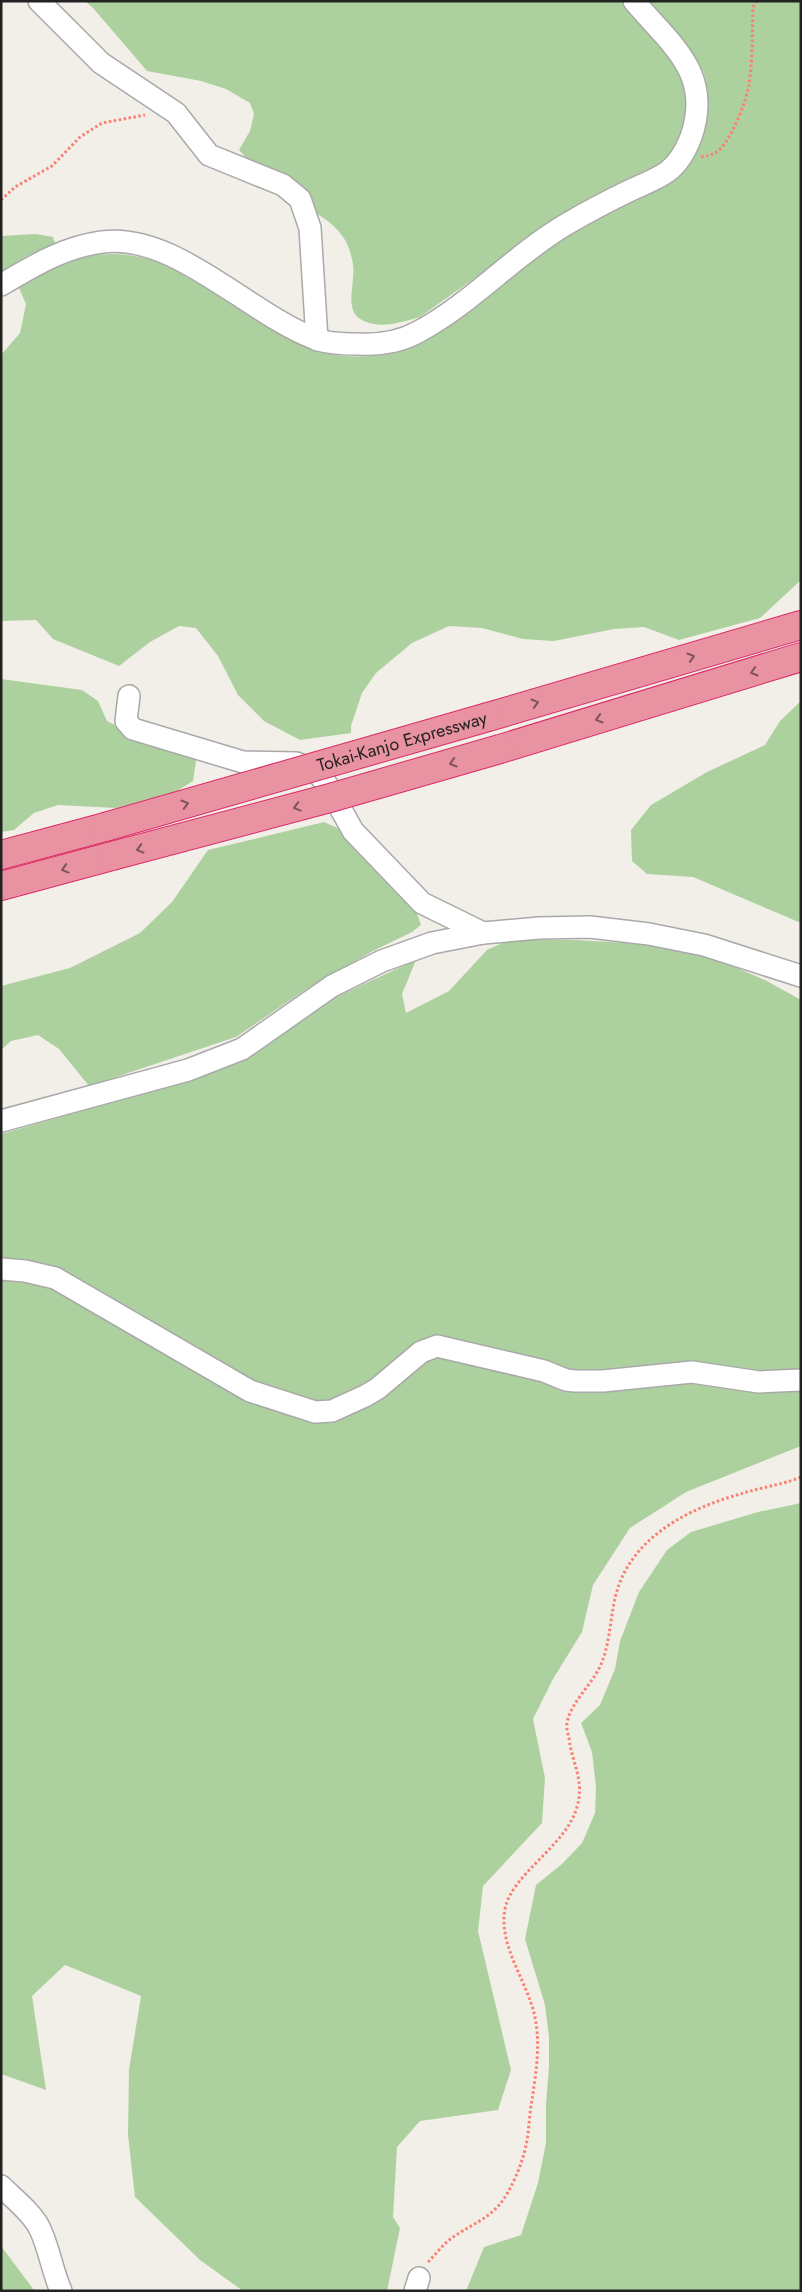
<svg xmlns="http://www.w3.org/2000/svg" width="802" height="2292" font-family="Jost,sans-serif">
	<rect width="100%" height="100%" fill="#f2efe9"/>
	<g fill="#add19e">
		<path d="M85,1H623L677,62L684,75L689,113L678,146L659,166L559,218L420,317C403,322 381,329 364,321C342,312 356,283 353,265C352,257 349,247 345,240C329,213 298,208 276,188C262,177 251,163 239,150L250,131L254,114L250,103L226,89L201,81L147,71L93,8Z"/>
		<path d="M648,1H801V580L760,618L679,640L644,627L614,629L554,641L523,639L482,628L449,626L412,643L376,673L362,693L351,726V733L300,740L264,721L238,695L218,656L196,628L179,626L150,642L119,666L53,639L36,620L1,621V355L20,333L26,304L19,288C38,277 57,264 78,258C147,241 198,280 252,316C280,336 312,354 347,356C372,358 403,353 425,341C456,324 480,299 508,278C545,250 583,226 623,203C649,188 684,176 698,147C702,139 703,129 705,120C706,107 708,90 705,77C699,55 664,20 648,1Z"/>
		<polygon points="36,234 53,237 55,243 27,256 1,272 1,236"/>
		<polygon points="1,679 82,690 98,701 107,721 129,732 193,755 196,761 193,781 177,791 116,808 58,805 34,813 14,830 1,832"/>
		<polygon points="801,701 801,923 693,877 647,874 632,861 631,830 651,805 707,772 765,745 780,721"/>
		<polygon points="324,822 340,829 414,905 421,925 412,932 371,952 305,990 236,1037 89,1086 59,1049 38,1035 11,1041 1,1050 1,986 70,968 140,933 172,902 208,850"/>
		<polygon points="509,940 575,940 645,944 703,953 767,981 801,1000 801,1446 686,1492 630,1528 593,1585 582,1632 553,1679 533,1719 545,1778 542,1823 483,1886 478,1931 511,2070 498,2110 420,2121 397,2147 393,2217 400,2228 387,2291 243,2291 200,2260 135,2197 128,2135 129,2070 141,1996 65,1965 32,1996 46,2090 1,2074 1,1134 193,1079 289,1027 336,997 416,960 402,994 406,1013 449,991 487,950"/>
		<polygon points="801,1503 801,2291 466,2291 484,2247 521,2235 538,2183 546,2143 546,2104 549,2067 549,2037 545,2005 525,1939 536,1885 562,1864 582,1843 595,1813 596,1787 592,1752 581,1723 600,1705 615,1669 620,1641 639,1592 667,1550 691,1532 758,1512"/>
		<polygon points="1,2246 31,2286 34,2291 1,2291"/>
	</g>
	<g fill="none" stroke-linecap="round" stroke-linejoin="round">
		<defs>
			<g id="minor">
				<polyline points="39,1 101,63 176,113 209,155 283,185 300,199 310,228 317,340"/>
				<path d="M1,285C33,266 64,247 102,242C175,232 248,314 316,339C328,344 346,344 358,344C379,345 400,342 418,332C472,303 513,256 565,225C587,212 610,200 633,189C644,184 657,179 667,172C678,164 686,150 691,137C713,73 671,45 634,1"/>
				<polyline points="129,696 126,721 133,729 243,762 296,763 316,771 328,786 353,831 422,903 483,933"/>
				<polyline points="1,1121 188,1070 242,1049 332,986 382,961 432,943 483,933 539,928 590,927 649,934 704,945 801,976"/>
				<polyline points="1,1269 25,1271 55,1278 250,1391 315,1412 332,1411 365,1396 377,1389 421,1352 437,1346 544,1371 566,1380 575,1381 603,1381 692,1372 759,1382 801,1380"/>
				<path d="M1,2186C13,2198 31,2212 39,2227C49,2247 52,2270 61,2291"/>
				<polyline points="415,2291 419,2278"/>
			</g>
			<g id="highway">
				<polyline points="488,717 801,625"/>
				<polyline points="500,749 801,657"/>
				<polyline points="1,855 105,827"/>
				<polyline points="1,886 112,856"/>
			</g>
		</defs>
		<use href="#minor" stroke="#a9a9a9" stroke-width="24"/>
		<use href="#highway" stroke="#dc2a67" stroke-width="30"/>
		<g stroke="#fa8072" stroke-width="3" stroke-dasharray="2.5 2.5" stroke-linecap="butt">
			<path d="M701,157C708,156 713,155 719,150C731,140 747,100 749,84C753,59 752,32 753,7L757,1"/>
			<polyline points="1,200 15,187 52,166 80,137 102,123 145,115"/>
			<path d="M428,2262C435,2255 441,2247 448,2241C465,2227 486,2221 500,2204C511,2191 523,2162 526,2145C529,2132 529,2119 531,2106C536,2073 543,2036 531,2003C521,1973 499,1942 505,1909C512,1874 564,1847 576,1810C586,1782 572,1764 569,1738C568,1734 566,1728 567,1723C571,1700 596,1682 603,1659C612,1634 610,1607 620,1582C640,1532 695,1506 744,1493C762,1487 782,1485 801,1477"/>
		</g>
		<use href="#minor" stroke="#fff" stroke-width="21"/>
		<use href="#highway" stroke="#e892a2" stroke-width="28"/>
		<defs>
			<g id="highway-bridge">
				<path id="s1" d="M105,827L488,717"/>
				<polyline points="112,856 330,798 500,749"/>
			</g>
		</defs>
		<use href="#highway-bridge" stroke="#dc2a67" stroke-width="30" stroke-linecap="butt"/>
		<use href="#highway-bridge" stroke="#e892a2" stroke-width="28"/>
	</g>
	<defs><path id="oneway-chevron" d="M-2-3.5L2.5 0L-2 3.5" fill="none" stroke-width="1.6" stroke-linecap="round" stroke-linejoin="round" transform="scale(1.25)"/></defs>
	<g stroke="#7b545c">
		<use href="#oneway-chevron" transform="translate(691 657) rotate(-17)"/>
		<use href="#oneway-chevron" transform="translate(754 672) rotate(163)"/>
		<use href="#oneway-chevron" transform="translate(535 703) rotate(-17)"/>
		<use href="#oneway-chevron" transform="translate(599 719) rotate(163)"/>
		<use href="#oneway-chevron" transform="translate(453 763) rotate(164)"/>
		<use href="#oneway-chevron" transform="translate(185 804) rotate(-16)"/>
		<use href="#oneway-chevron" transform="translate(297 807) rotate(165)"/>
		<use href="#oneway-chevron" transform="translate(140 849) rotate(165)"/>
		<use href="#oneway-chevron" transform="translate(65 869) rotate(165)"/>
	</g>
	<g text-anchor="middle" dominant-baseline="central" stroke-width="5" stroke-linejoin="round" paint-order="stroke">
		<g font-size="18" fill="#222" stroke="#fff">
			<text stroke="none"><textPath href="#s1" startOffset="309">Tokai-Kanjo Expressway</textPath></text>
		</g>
	</g>
	<rect width="802" height="2292" fill="none" stroke="#222222" stroke-width="5"/>
</svg>
